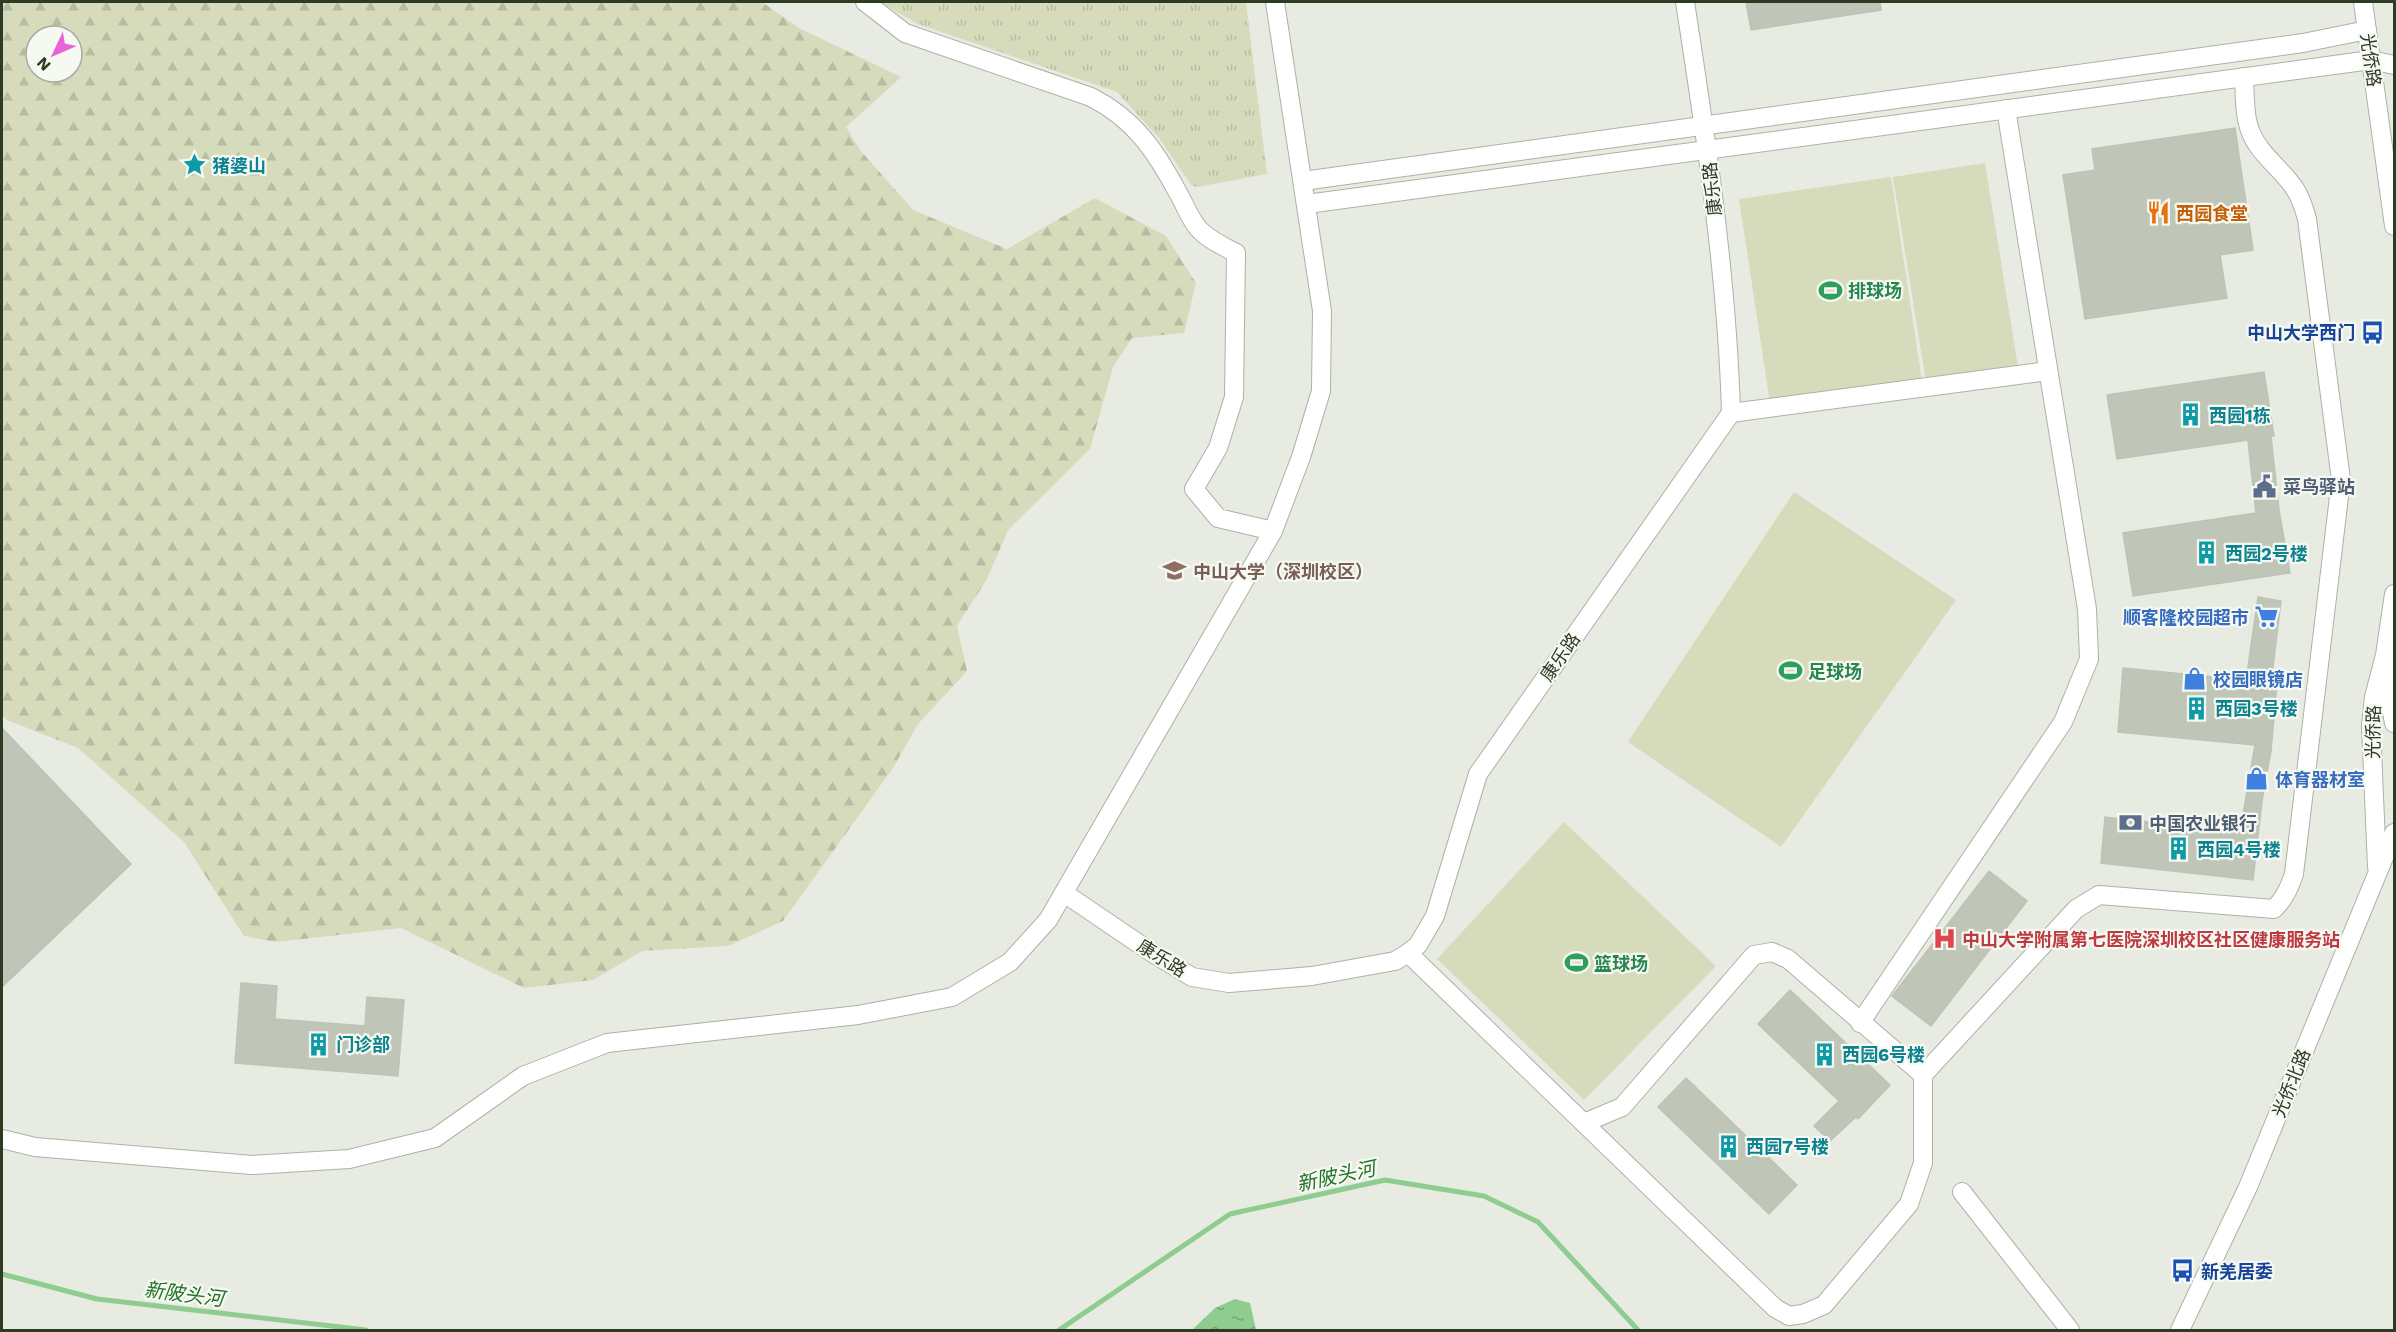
<svg xmlns="http://www.w3.org/2000/svg" width="2396" height="1332" font-family="'Work Sans','Noto Sans SC',sans-serif">
	<defs>
		<pattern id="grass-tufts" width="24" height="20" patternUnits="userSpaceOnUse" patternTransform="scale(1.5)"><rect width="24" height="20" fill="#d6dbbc"/><path d="M3 7l-1-3M5 7V3M7 7l1-3M15 17l-1-3M17 17v-4M19 17l1-3" fill="none" stroke="#b8bda1"/></pattern>
		<pattern id="forest-firs" width="22" height="20" patternUnits="userSpaceOnUse" patternTransform="scale(1.5)"><rect width="22" height="20" fill="#d6dbbc"/><path d="M5 1l3.5 6h-7zM16 11l3.5 6h-7z" fill="#b8bda1"/></pattern>
		<pattern id="water-ripples" width="26" height="14" patternUnits="userSpaceOnUse" patternTransform="scale(1.5)"><rect width="26" height="14" fill="#8ecc90"/><path d="M2 4q2-2 4 0t4 0M15 11q2-2 4 0t4 0" fill="none" stroke="#74a775"/></pattern>
	</defs>
	<rect width="100%" height="100%" fill="#e7ebe2"/>
	<polygon fill="url(#grass-tufts)" points="879,2 1246,2 1267,174 1197,187 1192,186 1159,138 1117,92 918,24"/>
	<path fill="url(#forest-firs)" fill-rule="evenodd" d="M2,2H762L799,28L901,77L846,127L860,150L913,210L1007,249L1095,198L1166,236L1196,283L1184,333L1132,338L1113,367L1090,449L1008,530L987,579L957,626L967,671L918,724L893,768L783,921L728,946L642,951L593,980L524,988L401,928L276,942L244,936L184,842L78,748L7,720L2,715ZM36,36H72V72H36Z"/>
	<g fill="#d6dbbc">
		<polygon points="1985,163 2018,367 1926,382 1893,177"/>
		<polygon points="1891,177 1922,381 1770,403 1739,199"/>
		<polygon points="1794,492 1956,600 1781,847 1628,742"/>
		<polygon points="1564,822 1716,966 1584,1100 1437,959"/>
	</g>
	<polygon fill="url(#water-ripples)" points="1235,1299 1250,1303 1256,1330 1192,1330 1215,1308"/>
	<g fill="none" stroke-linecap="round" stroke-linejoin="round">
		<g stroke="#8ecc90" stroke-width="5">
			<polyline points="2,1274 97,1299 366,1330"/>
			<polyline points="1059,1330 1230,1214 1385,1180 1484,1196 1538,1222 1638,1330"/>
		</g>
	</g>
	<g fill="#bfc6b8" stroke="#bdc4b5" stroke-width="1.5">
		<polygon points="1746,2 1880,2 1881,10 1751,30"/>
		<polygon points="2235,128 2253,250 2220,255 2227,298 2085,319 2063,175 2095,170 2092,149"/>
		<polygon points="2264,372 2274,436 2271,436 2279,510 2290,573 2133,596 2123,533 2256,513 2250,460 2248,440 2117,459 2107,395"/>
		<polygon points="2258,597 2281,601 2271,683 2277,683 2271,751 2262,801 2253,880 2101,863 2105,817 2240,832 2255,745 2118,732 2123,668 2246,680"/>
		<polygon points="2,728 131,864 2,987"/>
		<polygon points="1989,871 2027,901 1931,1026 1892,996"/>
		<polygon points="241,983 277,986 275,1019 365,1026 367,997 404,1000 398,1076 235,1063"/>
		<polygon points="1790,990 1890,1085 1858,1119 1856,1117 1830,1141 1814,1126 1839,1101 1758,1024"/>
		<polygon points="1686,1078 1797,1185 1769,1214 1658,1107"/>
	</g>
	<g fill="none" stroke-linecap="round" stroke-linejoin="round">
		<defs>
			<g id="minor">
				<path d="M865,2L905,33L1091,97C1134,119 1155,150 1177,191C1184,202 1189,218 1198,228C1207,239 1223,246 1236,253L1234,397L1218,448L1194,489L1218,518L1273,531"/>
				<polyline points="2363,2 2394,226"/>
				<polyline points="1303,181 2303,43 2367,30"/>
				<polyline points="1307,204 2371,60 2394,65"/>
				<polyline points="1731,413 2048,371"/>
				<polyline points="2386,665 2390,701 2394,723"/>
				<polyline points="2377,867 2371,725 2374,697 2385,655 2394,594"/>
				<path d="M1064,893L1151,952L1192,977L1229,983L1312,976L1395,961L1408,953L1418,945L1435,916L1478,774L1731,413C1727,275 1706,138 1685,2"/>
				<path d="M1408,953L1775,1308L1789,1316L1803,1314L1824,1305L1909,1204L1923,1163V1075L2076,909L2099,895L2274,909C2285,898 2289,888 2294,874L2341,480L2307,219C2304,208 2301,198 2295,189C2282,169 2260,155 2251,133C2244,116 2245,96 2244,77"/>
				<polyline points="1860,1023 2063,722 2089,659 2087,609 2006,109"/>
				<polyline points="1584,1123 1622,1107 1754,955 1772,952 1788,959 1923,1075"/>
				<polyline points="2,1139 35,1147 252,1165 349,1159 435,1138 523,1076 607,1043 858,1015 952,997 1010,962 1048,920 1273,531 1301,457 1321,391 1322,311 1275,2"/>
				<polyline points="1962,1192 2070,1330"/>
				<polyline points="2180,1330 2248,1187 2394,833"/>
			</g>
		</defs>
		<use href="#minor" stroke="#abb3a5" stroke-width="20"/>
		<use href="#minor" stroke="#fff" stroke-width="18"/>
	</g>
	<defs>
		<symbol id="sight-bare" viewBox="-9 -9 18 18"><path d="M0-6L1.8-2.2L6-1.7L2.9 1.2L3.7 5.4L0 3.3L-3.7 5.4L-2.9 1.2L-6-1.7L-1.8-2.2Z" fill="#0f9aa8" stroke="#f6f8f2" stroke-width="2.5" paint-order="stroke"/></symbol>
		<symbol id="restaurant-bare" viewBox="-9 -9 18 18"><path d="M-5-6h1v4h1v-4h1v4h1v-4h1v5L-1.5 .5V6h-2V.5L-5-1ZM5-6V6H3V1.5H1.5Q1.5-4 5-6Z" fill="#e8710a" stroke="#f6f8f2" stroke-width="2.5" paint-order="stroke"/></symbol>
		<symbol id="stadium-bare" viewBox="-9 -9 18 18"><path d="M0-5a6.5 5 0 1 0 0 10a6.5 5 0 1 0 0-10ZM-3.5-1.8h7v3.6h-7Z" fill="#2e9e5b" stroke="#f6f8f2" stroke-width="2.5" paint-order="stroke"/></symbol>
		<symbol id="bus-bare" viewBox="-9 -9 18 18"><path d="M-5-6H5V4H4V6H2V4H-2V6H-4V4H-5ZM-3.5-4V0h7V-4ZM-3.5 1.2v1.5H-2V1.2ZM2 1.2v1.5H3.5V1.2Z" fill="#1a4fb4" stroke="#f6f8f2" stroke-width="2.5" paint-order="stroke"/></symbol>
		<symbol id="building-bare" viewBox="-9 -9 18 18"><path d="M-4-6H4V6H1V3H-1V6H-4ZM-2.5-4.3h1.7v1.8h-1.7ZM.8-4.3h1.7v1.8H.8ZM-2.5-1h1.7V.8h-1.7ZM.8-1h1.7V.8H.8Z" fill="#0f9aa8" stroke="#f6f8f2" stroke-width="2.5" paint-order="stroke"/></symbol>
		<symbol id="civic-bare" viewBox="-9 -9 18 18"><path d="M-.6-6.5H3V-4.5H.6V-3L4-1V1h2V6H-6V1h2V-1L-.6-3ZM-1.2 2.5V6h2.4V2.5Z" fill="#5c6f8a" stroke="#f6f8f2" stroke-width="2.5" paint-order="stroke"/></symbol>
		<symbol id="university-bare" viewBox="-9 -9 18 18"><path d="M0-5L7-2L0 1L-7-2ZM-4 1L0 2.5L4 1V4Q0 6-4 4Z" fill="#8d6e63" stroke="#f6f8f2" stroke-width="2.5" paint-order="stroke"/></symbol>
		<symbol id="supermarket-bare" viewBox="-9 -9 18 18"><path d="M-6-5.5h2.5l.6 2H6L4.5 2H-2.5L-4.4-4H-6ZM-1.5 3.2a1.3 1.3 0 1 0 .1 0ZM3 3.2a1.3 1.3 0 1 0 .1 0Z" fill="#3f7fe0" stroke="#f6f8f2" stroke-width="2.5" paint-order="stroke"/></symbol>
		<symbol id="shop-bare" viewBox="-9 -9 18 18"><path d="M-5-2.5h2.3a2.7 3.5 0 0 1 5.4 0H5L5.5 6h-11ZM-1.5-2.5h3a1.5 2.3 0 0 0-3 0Z" fill="#3f7fe0" stroke="#f6f8f2" stroke-width="2.5" paint-order="stroke"/></symbol>
		<symbol id="bank-bare" viewBox="-9 -9 18 18"><path d="M-6-4H6V4H-6ZM0-2.3a2.3 2.3 0 1 0 0 4.6a2.3 2.3 0 1 0 0-4.6Z" fill="#5c6f8a" stroke="#f6f8f2" stroke-width="2.5" paint-order="stroke"/></symbol>
		<symbol id="hospital-bare" viewBox="-9 -9 18 18"><path d="M-5-5h3v3.5h4V-5h3V5h-3V1.5h-4V5h-3Z" fill="#e0444e" stroke="#f6f8f2" stroke-width="2.5" paint-order="stroke"/></symbol>
	</defs>
	<g fill-rule="evenodd">
		<use href="#sight-bare" x="178" y="148" width="33" height="33"/>
		<use href="#restaurant-bare" x="2142" y="196" width="33" height="33"/>
		<use href="#stadium-bare" x="1814" y="274" width="33" height="33"/>
		<use href="#bus-bare" x="2356" y="316" width="33" height="33"/>
		<use href="#building-bare" x="2174" y="398" width="33" height="33"/>
		<use href="#civic-bare" x="2248" y="470" width="33" height="33"/>
		<use href="#building-bare" x="2190" y="536" width="33" height="33"/>
		<use href="#university-bare" x="1158" y="554" width="33" height="33"/>
		<use href="#supermarket-bare" x="2250" y="600" width="33" height="33"/>
		<use href="#stadium-bare" x="1774" y="654" width="33" height="33"/>
		<use href="#shop-bare" x="2178" y="662" width="33" height="33"/>
		<use href="#building-bare" x="2180" y="692" width="33" height="33"/>
		<use href="#shop-bare" x="2240" y="762" width="33" height="33"/>
		<use href="#bank-bare" x="2114" y="806" width="33" height="33"/>
		<use href="#building-bare" x="2162" y="832" width="33" height="33"/>
		<use href="#hospital-bare" x="1928" y="922" width="33" height="33"/>
		<use href="#stadium-bare" x="1560" y="946" width="33" height="33"/>
		<use href="#building-bare" x="302" y="1028" width="33" height="33"/>
		<use href="#building-bare" x="1808" y="1038" width="33" height="33"/>
		<use href="#building-bare" x="1712" y="1130" width="33" height="33"/>
		<use href="#bus-bare" x="2166" y="1254" width="33" height="33"/>
	</g>
	<g text-anchor="middle" dominant-baseline="central" stroke-width="4.5" stroke-linejoin="round" paint-order="stroke">
		<g font-size="18" fill="#2d3b23" stroke="#f6f8f2">
			<text transform="translate(2371 60) rotate(82)">光侨路</text>
			<text transform="translate(1712 189) rotate(-96)">康乐路</text>
			<text transform="translate(1560 657) rotate(-55)">康乐路</text>
			<text transform="translate(2373 732) rotate(-89)">光侨路</text>
			<text transform="translate(1162 958) rotate(32)">康乐路</text>
			<text transform="translate(2291 1083) rotate(-68)">光侨北路</text>
		</g>
		<g font-size="18" font-weight="bold" fill="#0d838f" stroke="#f6f8f2" text-anchor="start">
			<text x="212" y="165">猪婆山</text>
			<text x="2209" y="415">西园1栋</text>
			<text x="2225" y="553">西园2号楼</text>
			<text x="2215" y="708">西园3号楼</text>
			<text x="2197" y="849">西园4号楼</text>
			<text x="336" y="1044">门诊部</text>
			<text x="1842" y="1054">西园6号楼</text>
			<text x="1746" y="1146">西园7号楼</text>
		</g>
		<g font-size="18" font-weight="bold" fill="#c56008" stroke="#f6f8f2" text-anchor="start">
			<text x="2176" y="213">西园食堂</text>
		</g>
		<g font-size="18" font-weight="bold" fill="#27864d" stroke="#f6f8f2" text-anchor="start">
			<text x="1848" y="290">排球场</text>
			<text x="1808" y="671">足球场</text>
			<text x="1594" y="963">篮球场</text>
		</g>
		<g font-size="18" font-weight="bold" fill="#164399" stroke="#f6f8f2" text-anchor="end">
			<text x="2355" y="332">中山大学西门</text>
			<text x="2201" y="1271" text-anchor="start">新羌居委</text>
		</g>
		<g font-size="18" font-weight="bold" fill="#4e5e75" stroke="#f6f8f2" text-anchor="start">
			<text x="2283" y="486">菜鸟驿站</text>
			<text x="2149" y="823">中国农业银行</text>
		</g>
		<g font-size="18" font-weight="bold" fill="#785e54" stroke="#f6f8f2" text-anchor="start">
			<text x="1193" y="571">中山大学（深圳校区）</text>
		</g>
		<g font-size="18" font-weight="bold" fill="#366cbe" stroke="#f6f8f2" text-anchor="start">
			<text x="2249" y="617" text-anchor="end">顺客隆校园超市</text>
			<text x="2213" y="679">校园眼镜店</text>
			<text x="2275" y="779">体育器材室</text>
		</g>
		<g font-size="18" font-weight="bold" fill="#be3a42" stroke="#f6f8f2" text-anchor="start">
			<text x="1962" y="939">中山大学附属第七医院深圳校区社区健康服务站</text>
		</g>
		<g font-size="20" font-style="italic" fill="#227225" stroke="#f6f8f2">
			<text transform="translate(1336 1176) rotate(-12)">新陂头河</text>
			<text transform="translate(184 1294) rotate(7)">新陂头河</text>
		</g>
	</g>
	<rect width="2396" height="1332" fill="none" stroke="#2d3b23" stroke-width="6"/>
	<g transform="translate(54 54) rotate(226)"><circle r="28" fill="#f6f8f2" stroke="#a6ac9f" stroke-width="1.5"/>
	<path d="M0-4.5L10 22L0 15L-10 22Z" fill="#e863d8"/>
	<text y="-9" font-size="16" font-weight="bold" text-anchor="middle" fill="#2d3b23">N</text>
	</g>
</svg>
